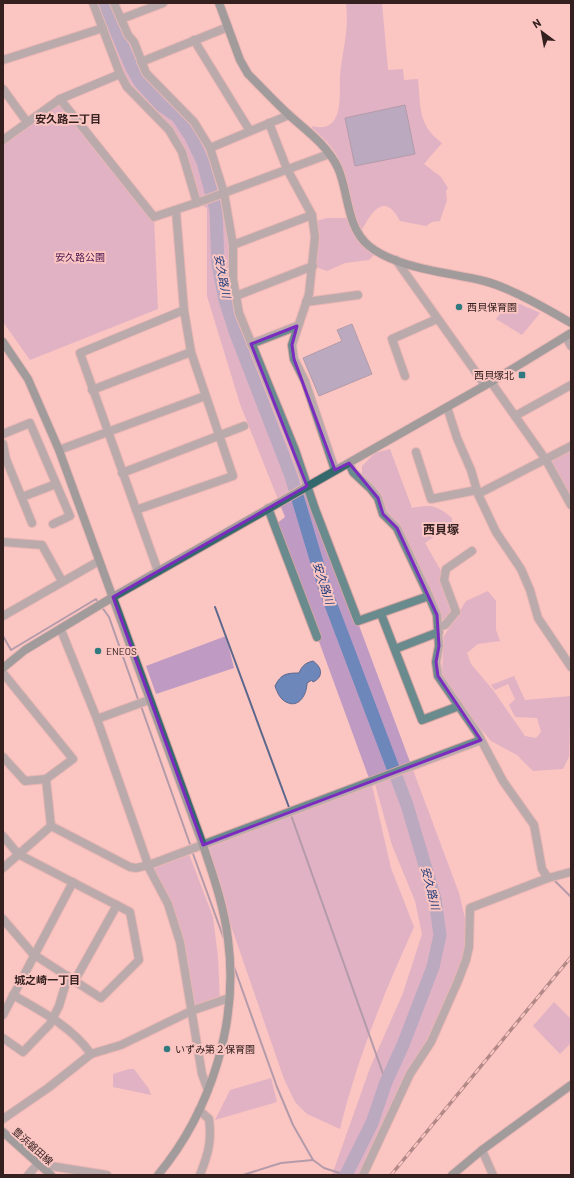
<svg xmlns="http://www.w3.org/2000/svg" width="574" height="1178" font-family="Barlow,'Noto Sans JP',sans-serif">
	<rect width="100%" height="100%" fill="#fbc5c2"/>
	<g fill="#bf9bc3">
		<path d="M93,3H115L149,76L181,109L210,148L225,202L234,291L459,893L465,918L468,949L458,981L364,1175H332L370,1068L403,993L422,934L415,901L392,845L375,784L371,781L391,868L414,927C384,993 357,1059 340,1129L307,1114L295,1102L284,1079L203,845L370,781L276,524L285,517L240,404L207,296V208L197,203L182,152L169,130L125,84Z"/>
		<path d="M346,3H382L388,70L403,69L404,80L418,79C421,107 417,124 442,143L424,164L441,177L448,188L446,191L447,200L440,221L432,222L426,226L400,221C383,188 369,217 359,235L377,252L369,260L345,263L327,271L313,266V222L327,218H348C347,176 346,156 312,128L313,126C321,129 330,127 335,119C343,105 338,83 341,67C344,44 349,28 346,3Z"/>
		<polygon points="60,99 154,217 158,309 30,360 3,322 3,141"/>
		<polygon points="511,300 540,313 522,335 496,319"/>
		<path d="M390,449L412,508C432,504 436,505 452,518V525L425,543L444,576L453,615L439,627L397,528L383,514L378,498L362,480V466L375,453Z"/>
		<polygon points="571,449 571,502 548,459"/>
		<polygon points="488,591 496,601 496,630 500,641 478,644 467,653 471,664 493,690 525,736 536,738 541,732 537,718 515,717 509,705 515,699 508,684 495,690 491,685 514,676 525,700 571,696 569,757 563,769 533,771 517,755 491,741 450,693 442,672 444,636 466,601"/>
		<polygon points="226,636 234,668 156,694 146,666"/>
		<polygon points="189,854 213,917 218,957 220,1001 194,1010 174,923 150,870"/>
		<polygon points="554,1002 571,1019 571,1043 560,1054 533,1026"/>
		<polygon points="129,1069 134,1069 149,1089 151,1095 113,1087 113,1074"/>
		<polygon points="271,1078 277,1102 215,1120 230,1090"/>
	</g>
	<g fill="#6d87ba" stroke="#5c688c">
		<polygon points="405,105 415,154 355,166 345,118"/>
		<polygon points="352,324 372,374 319,396 303,358 342,341 337,330"/>
		<path d="M313,661C322,667 324,677 313,682L312,680L307,683C307,694 299,709 286,702C280,699 277,692 275,686C281,674 286,673 299,673C302,666 305,663 313,661Z"/>
	</g>
	<g fill="none" stroke-linecap="round" stroke-linejoin="round">
		<g stroke="#5c688c" stroke-width="2">
			<polyline points="101,606 109,617 139,702"/>
			<polyline points="215,607 290,810"/>
			<polyline points="3,636 11,650 96,599 98,603"/>
			<polyline points="141,706 191,847"/>
			<polyline points="291,815 386,1082"/>
			<polyline points="192,851 224,939"/>
			<polyline points="553,879 571,897"/>
			<polyline points="233,964 277,1087 293,1125 313,1160 324,1168 346,1175"/>
			<polyline points="243,1175 281,1163 313,1160"/>
		</g>
		<polyline stroke="#6d87ba" stroke-width="13" points="104,3 132,68 140,82 162,106 178,117 191,137 203,162 216,210 218,264 225,300 236,334 291,476 325,589 407,805 435,899 440,935 433,967 403,1045 386,1082 372,1123 346,1175"/>
		<defs>
			<g id="street">
				<polyline points="93,3 120,74 127,87 169,130 182,152 197,203"/>
				<polyline points="114,3 121,19 163,3"/>
				<polyline points="121,19 128,35 134,42 146,73 194,122 210,148 224,193 233,245 233,279 239,313 295,450 315,509 358,621 429,596 437,615 439,646 436,662 438,676 478,734 503,781 534,825 542,869 548,878"/>
				<polyline points="194,40 250,131"/>
				<polyline points="3,60 103,28"/>
				<polyline points="141,62 228,27"/>
				<polyline points="3,89 27,122"/>
				<polyline points="60,99 154,217 205,200 329,154"/>
				<polyline points="269,123 287,169 312,215 315,237 309,294 292,345 294,359 305,381 335,470"/>
				<polyline points="3,140 60,99 120,74"/>
				<polyline points="210,148 289,115"/>
				<polyline points="233,245 312,215"/>
				<polyline points="396,260 485,385"/>
				<polyline points="236,296 313,266"/>
				<polyline points="306,302 358,295"/>
				<polyline points="566,337 571,346"/>
				<polyline points="251,344 297,326"/>
				<polyline points="405,376 392,339 437,319"/>
				<polyline points="491,382 546,460 571,505"/>
				<polyline points="92,390 191,352"/>
				<polyline points="447,407 457,438 471,470 478,494 496,532 521,569 530,590 538,618 571,667"/>
				<polyline points="515,416 571,385"/>
				<polyline points="3,434 30,423 70,516 53,524"/>
				<polyline points="3,444 6,459 32,523"/>
				<polyline points="59,450 205,396"/>
				<polyline points="416,452 431,499 477,490"/>
				<polyline points="349,463 353,472 370,488 378,498 383,514 397,528 429,596"/>
				<polyline points="122,473 244,426"/>
				<polyline points="478,494 571,446"/>
				<polyline points="22,497 56,484"/>
				<polyline points="268,508 317,637"/>
				<polyline points="136,510 233,476 191,352 184,310 176,211"/>
				<polyline points="3,542 42,545 62,581"/>
				<polyline points="158,571 80,353 184,310"/>
				<polyline points="381,614 422,720 459,706"/>
				<polyline points="3,616 99,561"/>
				<polyline points="439,627 445,625 456,612 444,580 446,569 472,551"/>
				<polyline points="61,630 97,719 150,870 168,904 180,942 202,1074 208,1090"/>
				<polyline points="395,649 439,632"/>
				<polyline points="3,673 73,759 46,779 25,781 3,757"/>
				<polyline points="97,719 149,700"/>
				<polyline points="46,779 51,826"/>
				<polyline points="51,826 130,867 136,868 149,865 481,740"/>
				<polyline points="3,836 18,854 130,912 139,960 101,998 33,954 3,919"/>
				<polyline points="3,868 51,826"/>
				<polyline points="75,980 117,905"/>
				<polyline points="3,1015 73,882"/>
				<polyline points="3,1038 23,1052 50,1024 59,1006 68,976"/>
				<polyline points="91,1054 121,1045 191,1011 229,998"/>
				<path d="M199,1110L209,1119C212,1142 208,1154 200,1175"/>
				<path d="M3,1119L48,1088L91,1054C72,1027 41,1011 13,995"/>
				<polyline points="482,1150 493,1175"/>
				<polyline points="28,1175 38,1164 107,1175"/>
				<polyline points="363,1175 410,1074 431,1042 458,981 466,960 469,947 470,908 548,878 571,872"/>
			</g>
			<g id="secondary">
				<path d="M219,3L240,60L248,74C262,88 275,102 289,115C307,131 327,145 338,168C349,193 346,227 369,246C398,269 448,272 484,281C511,288 547,309 571,323"/>
				<path d="M3,342L28,379L59,450L203,845C213,875 224,906 228,939C239,1022 211,1111 158,1175"/>
				<polyline points="3,668 25,650 113,597 491,382 571,333"/>
				<polyline points="3,1132 51,1175"/>
				<polyline points="452,1175 482,1150 571,1085"/>
			</g>
		</defs>
		<use href="#street" stroke="#d3a4a1" stroke-width="10"/>
		<use href="#secondary" stroke="#d3a4a1" stroke-width="10"/>
		<use href="#street" stroke="#6a8b8e" stroke-width="8"/>
		<use href="#secondary" stroke="#33686c" stroke-width="8"/>
		<defs>
			<polyline id="rail" points="391,1175 571,957"/>
		</defs>
		<use href="#rail" stroke="#5c4140" stroke-width="3.5"/>
		<use href="#rail" stroke="#fbc5c2" stroke-width="2" stroke-dasharray="6" stroke-linecap="butt"/>
	</g>
	<path d="M0 0H574V1178H0ZM297,326L292,345L294,359L335,470L349,463L378,498L383,514L397,528L437,615L439,646L436,662L438,676L481,740L203,845L113,597L307,486L251,344Z" fill="#fbc5c2" fill-opacity=".55" fill-rule="evenodd"/>
	<path fill="none" stroke="#7b2cbf" stroke-width="3" stroke-linejoin="round" d="M297,326L292,345L294,359L335,470L349,463L378,498L383,514L397,528L437,615L439,646L436,662L438,676L481,740L203,845L113,597L307,486L251,344Z"/>
	<g fill="#30797f" stroke="#fbc5c2" stroke-width="1.5">
		<circle cx="459" cy="307" r="4"/>
		<rect x="518" y="371" width="8" height="8" rx="2"/>
		<circle cx="98" cy="651" r="4"/>
		<circle cx="167" cy="1049" r="4"/>
	</g>
	<g text-anchor="middle" dominant-baseline="central" stroke-width="4" stroke-linejoin="round" paint-order="stroke">
		<g font-size="10" fill="#491550" stroke="#fbc5c2">
			<text x="80" y="257">安久路公園</text>
		</g>
		<g font-size="10" fill="#34201f" stroke="#fbc5c2" text-anchor="start">
			<text x="467" y="307">西貝保育園</text>
			<text x="514" y="375" text-anchor="end">西貝塚北</text>
			<text x="106" y="651">ENEOS</text>
			<text x="175" y="1049">いずみ第２保育園</text>
		</g>
		<g font-size="10" fill="#34201f" stroke="#fbc5c2">
			<text transform="translate(33 1146) rotate(42)">豊浜磐田線</text>
		</g>
		<g font-size="11" font-weight="bold" fill="#34201f" stroke="#fbc5c2">
			<text x="68" y="118">安久路二丁目</text>
			<text x="47" y="979">城之崎一丁目</text>
		</g>
		<g font-size="11" font-style="italic" fill="#1e3c7b" stroke="#fbc5c2">
			<text transform="translate(223 276) rotate(79)">安久路川</text>
			<text transform="translate(324 583) rotate(72)">安久路川</text>
			<text transform="translate(431 888) rotate(76)">安久路川</text>
		</g>
		<g font-size="12" font-weight="bold" fill="#34201f" stroke="#fbc5c2">
			<text x="441" y="529">西貝塚</text>
		</g>
	</g>
	<rect width="574" height="1178" fill="none" stroke="#34201f" stroke-width="8"/>
	<g transform="translate(542 32) rotate(328)" stroke="#fbc5c2" stroke-width="3" paint-order="stroke">
	<path d="M0-3L7 15L0 10L-7 15Z" fill="#34201f"/>
	<text y="-6" font-size="11" font-weight="bold" text-anchor="middle" fill="#34201f">N</text>
	</g>
</svg>
